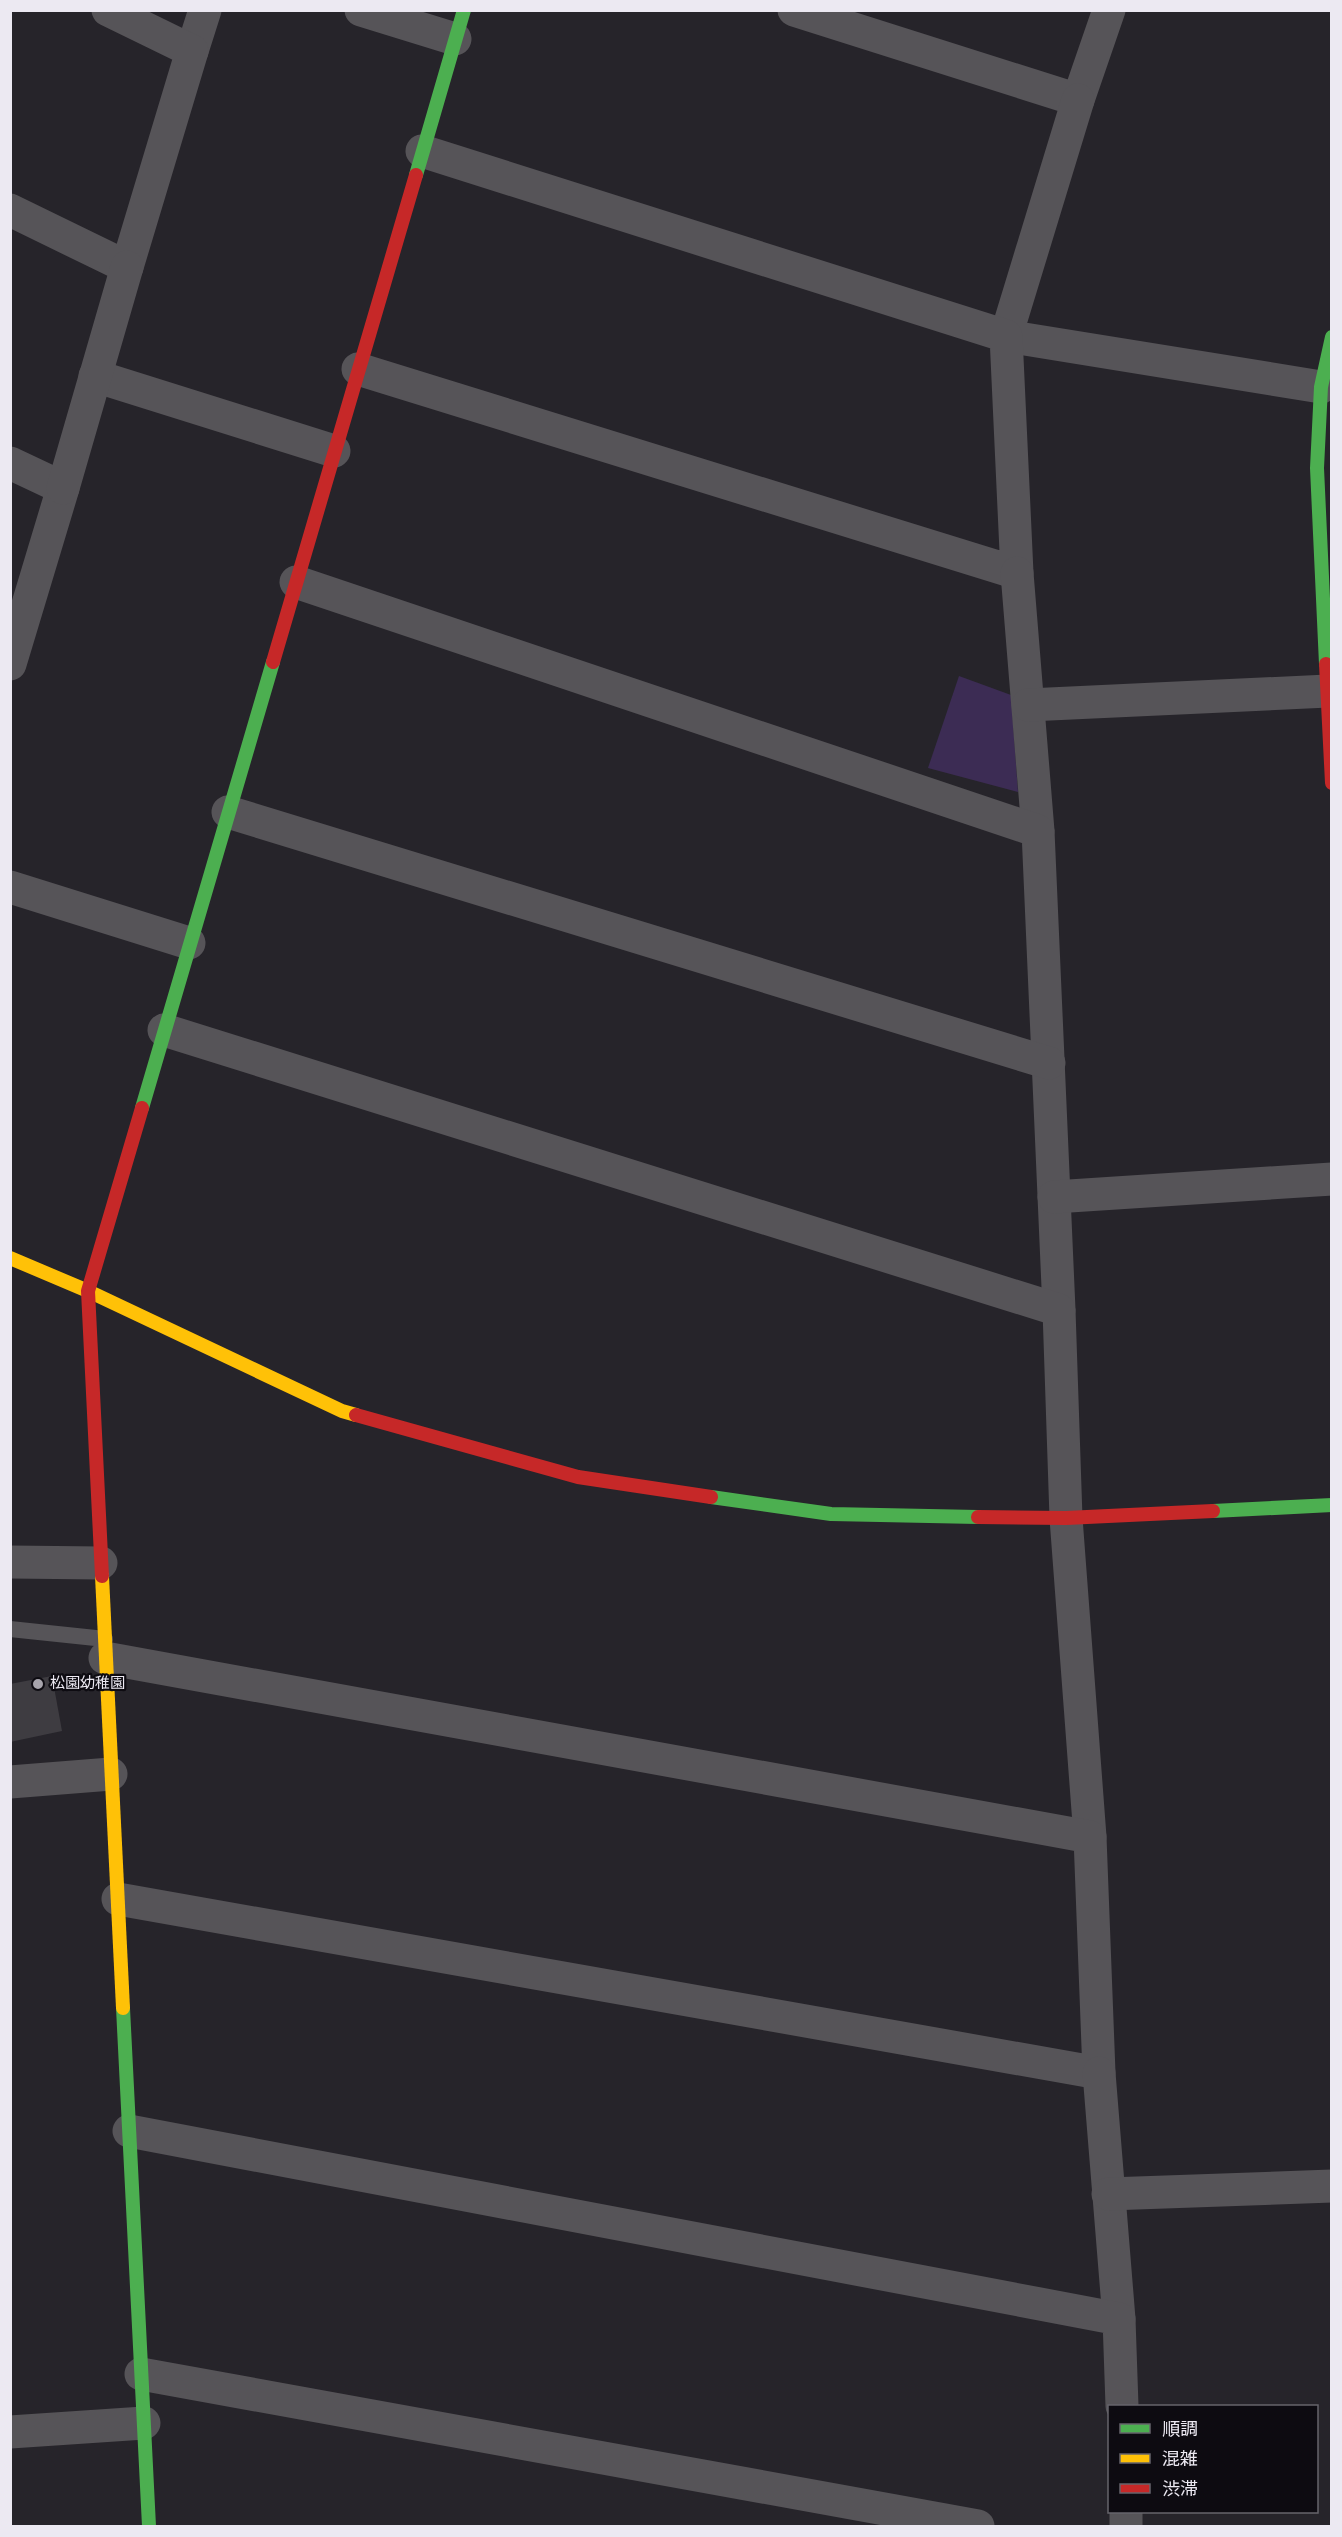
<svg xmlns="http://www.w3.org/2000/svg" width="1342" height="2537" font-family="Overpass,'Noto Sans JP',sans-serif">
	<rect width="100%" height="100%" fill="#26242a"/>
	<polygon fill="#3c2c54" points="959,676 1011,695 1018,792 928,768"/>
	<polygon fill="#3e3c41" points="52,1676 62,1731 10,1742 10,1684"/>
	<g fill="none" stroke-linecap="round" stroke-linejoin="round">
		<polyline stroke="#565458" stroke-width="16" points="10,1629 105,1639"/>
		<g stroke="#565458" stroke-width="33">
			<polyline points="361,10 455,39"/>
			<polyline points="794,10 1078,100 1109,10"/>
			<polyline points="192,51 205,10"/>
			<polyline points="1078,100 1006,336 1321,387"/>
			<polyline points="10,210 127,267 192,51 108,10"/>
			<polyline points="358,369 1017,573 1006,336 422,151"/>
			<polyline points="95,376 334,451"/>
			<polyline points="10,463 63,488 10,664"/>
			<polyline points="63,488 127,267"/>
			<polyline points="1017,573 1038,831"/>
			<polyline points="296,582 1038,831 1059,1310"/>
			<polyline points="1028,705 1328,691"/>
			<polyline points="228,812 1049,1063"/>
			<polyline points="10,887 189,943"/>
			<polyline points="164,1030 1059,1310 1066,1518 1090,1837"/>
			<polyline points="1054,1197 1332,1179"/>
			<polyline points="10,1562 101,1563"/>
			<polyline points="105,1658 1090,1837 1099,2073 118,1899"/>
			<polyline points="10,1782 111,1774"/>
			<polyline points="1099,2073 1119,2319"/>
			<polyline points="129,2131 1119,2319 1122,2406"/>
			<polyline points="1108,2194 1332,2186"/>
			<polyline points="141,2374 978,2526"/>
			<polyline points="10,2432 144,2423"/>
			<polyline points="1126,2512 1126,2526"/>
		</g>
		<g stroke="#4caf50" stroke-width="14">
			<polyline points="416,175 464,10"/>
			<polyline points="1326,664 1317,468 1321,387 1332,337"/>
			<polyline points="142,1108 273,662"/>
			<polyline points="711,1497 831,1514 978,1517"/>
			<polyline points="1213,1511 1332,1505"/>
			<polyline points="123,2008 149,2526"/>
		</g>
		<g stroke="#ffc107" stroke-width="14">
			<polyline points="10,1258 88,1291 342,1411 356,1415"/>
			<polyline points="102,1576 123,2008"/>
		</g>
		<g stroke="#c62828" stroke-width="14">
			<polyline points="273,662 416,175"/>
			<polyline points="1326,664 1332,783"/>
			<polyline points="356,1415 578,1477 711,1497"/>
			<polyline points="978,1517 1066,1518 1213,1511"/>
			<polyline points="102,1576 88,1291 142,1108"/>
		</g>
	</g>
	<circle fill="#a7a4ac" stroke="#0d0b11" stroke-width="2" cx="38" cy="1684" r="6"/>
	<g text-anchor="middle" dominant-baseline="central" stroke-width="4.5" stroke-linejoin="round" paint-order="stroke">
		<g font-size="15" fill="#ece9f2" stroke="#0d0b11" text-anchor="start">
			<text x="50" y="1684">松園幼稚園</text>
		</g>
	</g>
	<rect width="1342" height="2537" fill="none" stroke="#ece9f2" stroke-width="24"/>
	<rect x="1108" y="2405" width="210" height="108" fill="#0d0b11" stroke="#66646b" stroke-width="1.5"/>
	<rect x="1120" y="2424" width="30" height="9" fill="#4caf50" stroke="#66646b" stroke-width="1.5"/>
	<text x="1162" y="2435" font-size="18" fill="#ece9f2">順調</text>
	<rect x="1120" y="2454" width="30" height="9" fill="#ffc107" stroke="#66646b" stroke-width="1.5"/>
	<text x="1162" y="2465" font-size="18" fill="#ece9f2">混雑</text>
	<rect x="1120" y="2484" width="30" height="9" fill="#c62828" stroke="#66646b" stroke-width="1.5"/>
	<text x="1162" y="2495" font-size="18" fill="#ece9f2">渋滞</text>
</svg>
